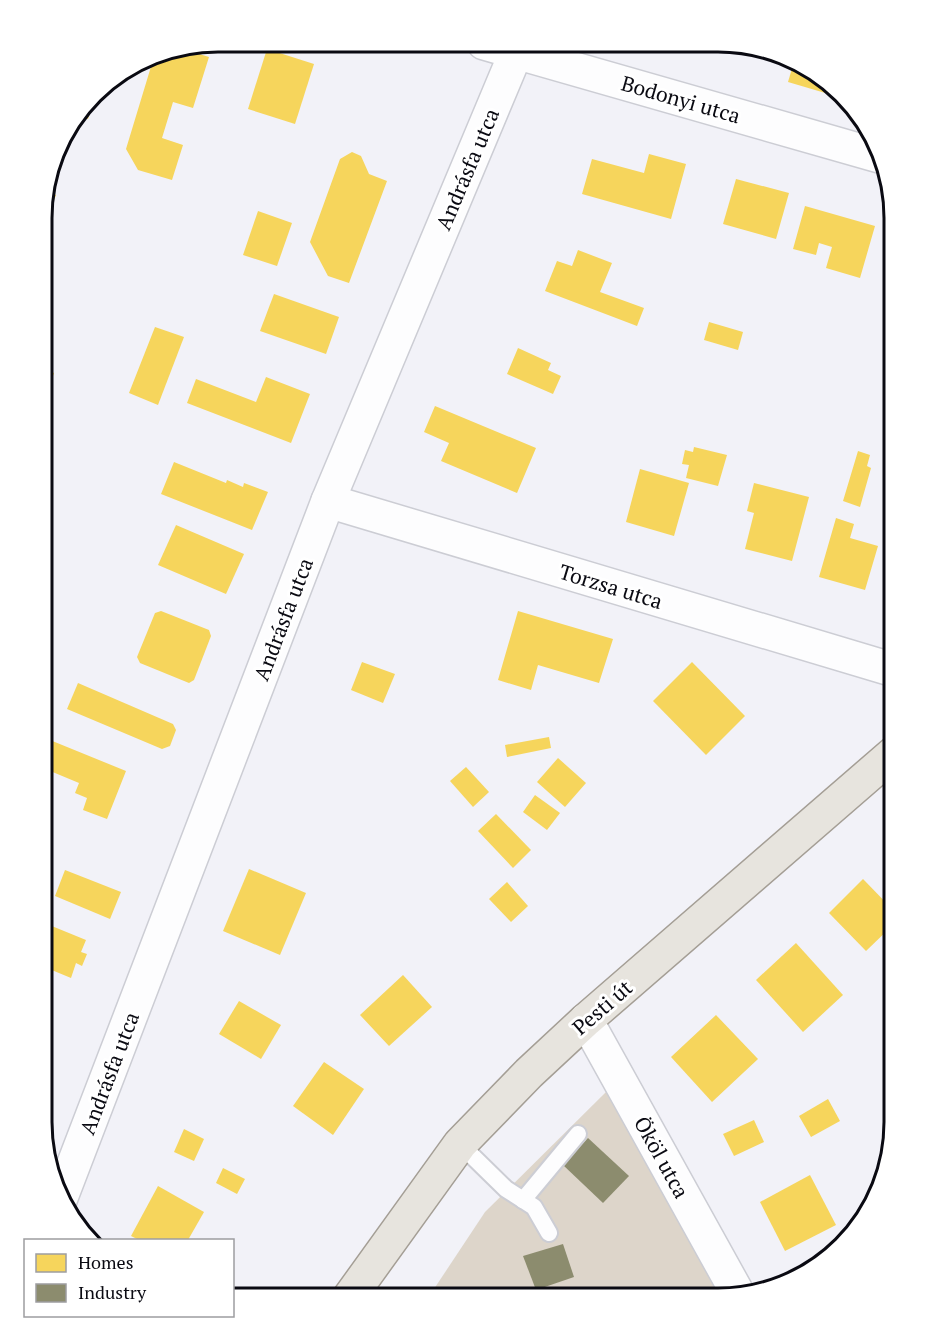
<svg xmlns="http://www.w3.org/2000/svg" width="936" height="1341" font-family="'PT Serif',serif">
	<rect width="100%" height="100%" fill="#f2f2f8"/>
	<polygon fill="#ddd5ca" points="606,1092 722,1298 718,1299 428,1298 485,1212"/>
	<g fill="#f6d55c">
		<polygon points="180,48 209,57 193,108 173,102 162,138 183,145 172,180 138,170 126,149 153,60 168,50"/>
		<polygon points="267,49 314,64 295,124 248,109"/>
		<polygon points="793,65 825,78 833,89 832,95 788,82"/>
		<polygon points="89,103 93,104 88,119 81,117 63,161 56,158 66,131"/>
		<polygon points="352,152 361,156 369,174 387,181 349,283 328,276 310,242 340,159"/>
		<polygon points="649,154 686,164 671,219 582,194 592,159 644,173"/>
		<polygon points="736,179 789,193 776,239 723,224"/>
		<polygon points="45,191 56,195 44,225 44,195"/>
		<polygon points="805,206 875,226 860,278 826,268 832,247 819,243 816,255 793,249"/>
		<polygon points="258,211 292,223 277,266 243,255"/>
		<polygon points="578,250 612,263 600,292 644,308 637,326 545,291 557,261 572,266"/>
		<polygon points="274,294 339,317 326,354 260,331"/>
		<polygon points="709,322 743,332 738,350 704,340"/>
		<polygon points="155,327 184,337 158,405 129,393"/>
		<polygon points="518,348 551,363 548,370 561,376 553,394 507,374"/>
		<polygon points="43,369 54,373 49,387 43,385"/>
		<polygon points="266,377 310,394 291,443 187,403 196,379 256,402"/>
		<polygon points="435,406 536,448 517,493 441,461 449,443 424,432"/>
		<polygon points="694,447 727,455 718,486 686,478 689,465 682,464 685,450 693,452"/>
		<polygon points="858,451 870,455 867,466 871,468 860,507 843,501"/>
		<polygon points="174,462 226,483 227,480 243,487 244,483 268,492 252,530 161,494"/>
		<polygon points="640,469 689,483 674,536 626,522"/>
		<polygon points="754,483 809,497 792,561 745,549 754,513 747,511"/>
		<polygon points="836,518 854,524 850,538 878,546 865,590 819,577"/>
		<polygon points="176,525 244,554 226,594 158,565"/>
		<polygon points="161,611 209,630 211,636 194,680 189,683 140,663 137,657 155,613"/>
		<polygon points="518,611 613,639 599,683 538,665 531,690 498,680"/>
		<polygon points="362,662 395,674 383,703 351,690"/>
		<polygon points="692,662 745,716 706,755 653,701"/>
		<polygon points="78,683 173,724 176,730 170,746 162,749 67,709"/>
		<polygon points="43,725 48,728 43,741"/>
		<polygon points="549,737 551,748 507,757 505,745"/>
		<polygon points="45,738 126,771 107,819 83,810 87,798 75,793 79,783 43,768 43,745"/>
		<polygon points="558,758 586,783 565,807 537,782"/>
		<polygon points="466,767 489,792 473,807 450,781"/>
		<polygon points="535,795 560,813 547,830 523,812"/>
		<polygon points="496,814 531,850 513,868 478,831"/>
		<polygon points="249,869 306,893 280,955 223,931"/>
		<polygon points="65,870 121,892 110,919 55,896"/>
		<polygon points="863,879 894,911 894,924 866,951 829,913"/>
		<polygon points="507,882 528,906 511,922 489,899"/>
		<polygon points="42,922 86,940 81,952 87,954 82,966 76,963 71,978 42,966"/>
		<polygon points="796,943 843,995 803,1032 756,980"/>
		<polygon points="403,975 432,1007 389,1046 360,1015"/>
		<polygon points="239,1001 281,1025 261,1059 219,1034"/>
		<polygon points="716,1015 758,1059 712,1102 671,1057"/>
		<polygon points="324,1062 364,1089 333,1135 293,1106"/>
		<polygon points="828,1099 840,1121 811,1137 799,1116"/>
		<polygon points="754,1120 764,1142 734,1156 723,1134"/>
		<polygon points="184,1129 204,1139 194,1161 174,1152"/>
		<polygon points="223,1168 245,1179 237,1194 216,1183"/>
		<polygon points="810,1175 836,1225 785,1251 760,1202"/>
		<polygon points="158,1186 204,1212 188,1240 139,1240 131,1236"/>
	</g>
	<g fill="#8c8c6e">
		<polygon points="588,1138 629,1176 603,1203 563,1165"/>
		<polygon points="563,1244 574,1277 536,1290 523,1256"/>
	</g>
	<g fill="none" stroke-linecap="round" stroke-linejoin="round">
		<defs>
			<g id="service">
				<polyline points="460,1144 506,1189 534,1207 549,1233"/>
				<polyline points="523,1200 578,1134"/>
			</g>
			<g id="minor">
				<polyline points="484,43 879,156"/>
				<polyline points="328,501 894,670"/>
				<polyline points="586,1020 738,1294"/>
				<polyline points="60,1200 328,501 520,43"/>
			</g>
			<polyline id="primary" points="349,1298 460,1144 529,1073 586,1020 894,753"/>
		</defs>
		<use href="#service" stroke="#cccdd4" stroke-width="20"/>
		<use href="#minor" stroke="#cccdd4" stroke-width="36"/>
		<use href="#primary" stroke="#a49e95" stroke-width="36"/>
		<use href="#service" stroke="#fdfdfe" stroke-width="16"/>
		<use href="#minor" stroke="#fdfdfe" stroke-width="33"/>
		<use href="#primary" stroke="#e7e4de" stroke-width="33"/>
	</g>
	<g text-anchor="middle" dominant-baseline="central" stroke-width="6" stroke-linejoin="round" paint-order="stroke">
		<g font-size="21" fill="#0a0a12" stroke="#fff">
			<text transform="translate(681 99) rotate(16)">Bodonyi utca</text>
			<text transform="translate(467 169) rotate(-67)">Andrásfa utca</text>
			<text transform="translate(611 586) rotate(17)">Torzsa utca</text>
			<text transform="translate(283 619) rotate(-69)">Andrásfa utca</text>
			<text transform="translate(602 1007) rotate(-41)">Pesti út</text>
			<text transform="translate(109 1073) rotate(-69)">Andrásfa utca</text>
			<text transform="translate(662 1157) rotate(61)">Ököl utca</text>
		</g>
	</g>
	<path d="M0 0H936V1341H0ZM218 52H718A166 166 0 0 1 884 218V1122A166 166 0 0 1 718 1288H218A166 166 0 0 1 52 1122V218A166 166 0 0 1 218 52Z" fill="#fff" fill-rule="evenodd"/>
	<path fill="none" stroke="#0a0a12" stroke-width="3" d="M218 52H718A166 166 0 0 1 884 218V1122A166 166 0 0 1 718 1288H218A166 166 0 0 1 52 1122V218A166 166 0 0 1 218 52Z"/>
	<rect x="24" y="1239" width="210" height="78" fill="#ffffff" stroke="#9d9da0" stroke-width="1.5"/>
	<rect x="36" y="1254" width="30" height="18" fill="#f6d55c" stroke="#9d9da0" stroke-width="1.5"/>
	<text x="78" y="1269" font-size="18" fill="#0a0a12">Homes</text>
	<rect x="36" y="1284" width="30" height="18" fill="#8c8c6e" stroke="#9d9da0" stroke-width="1.5"/>
	<text x="78" y="1299" font-size="18" fill="#0a0a12">Industry</text>
</svg>
